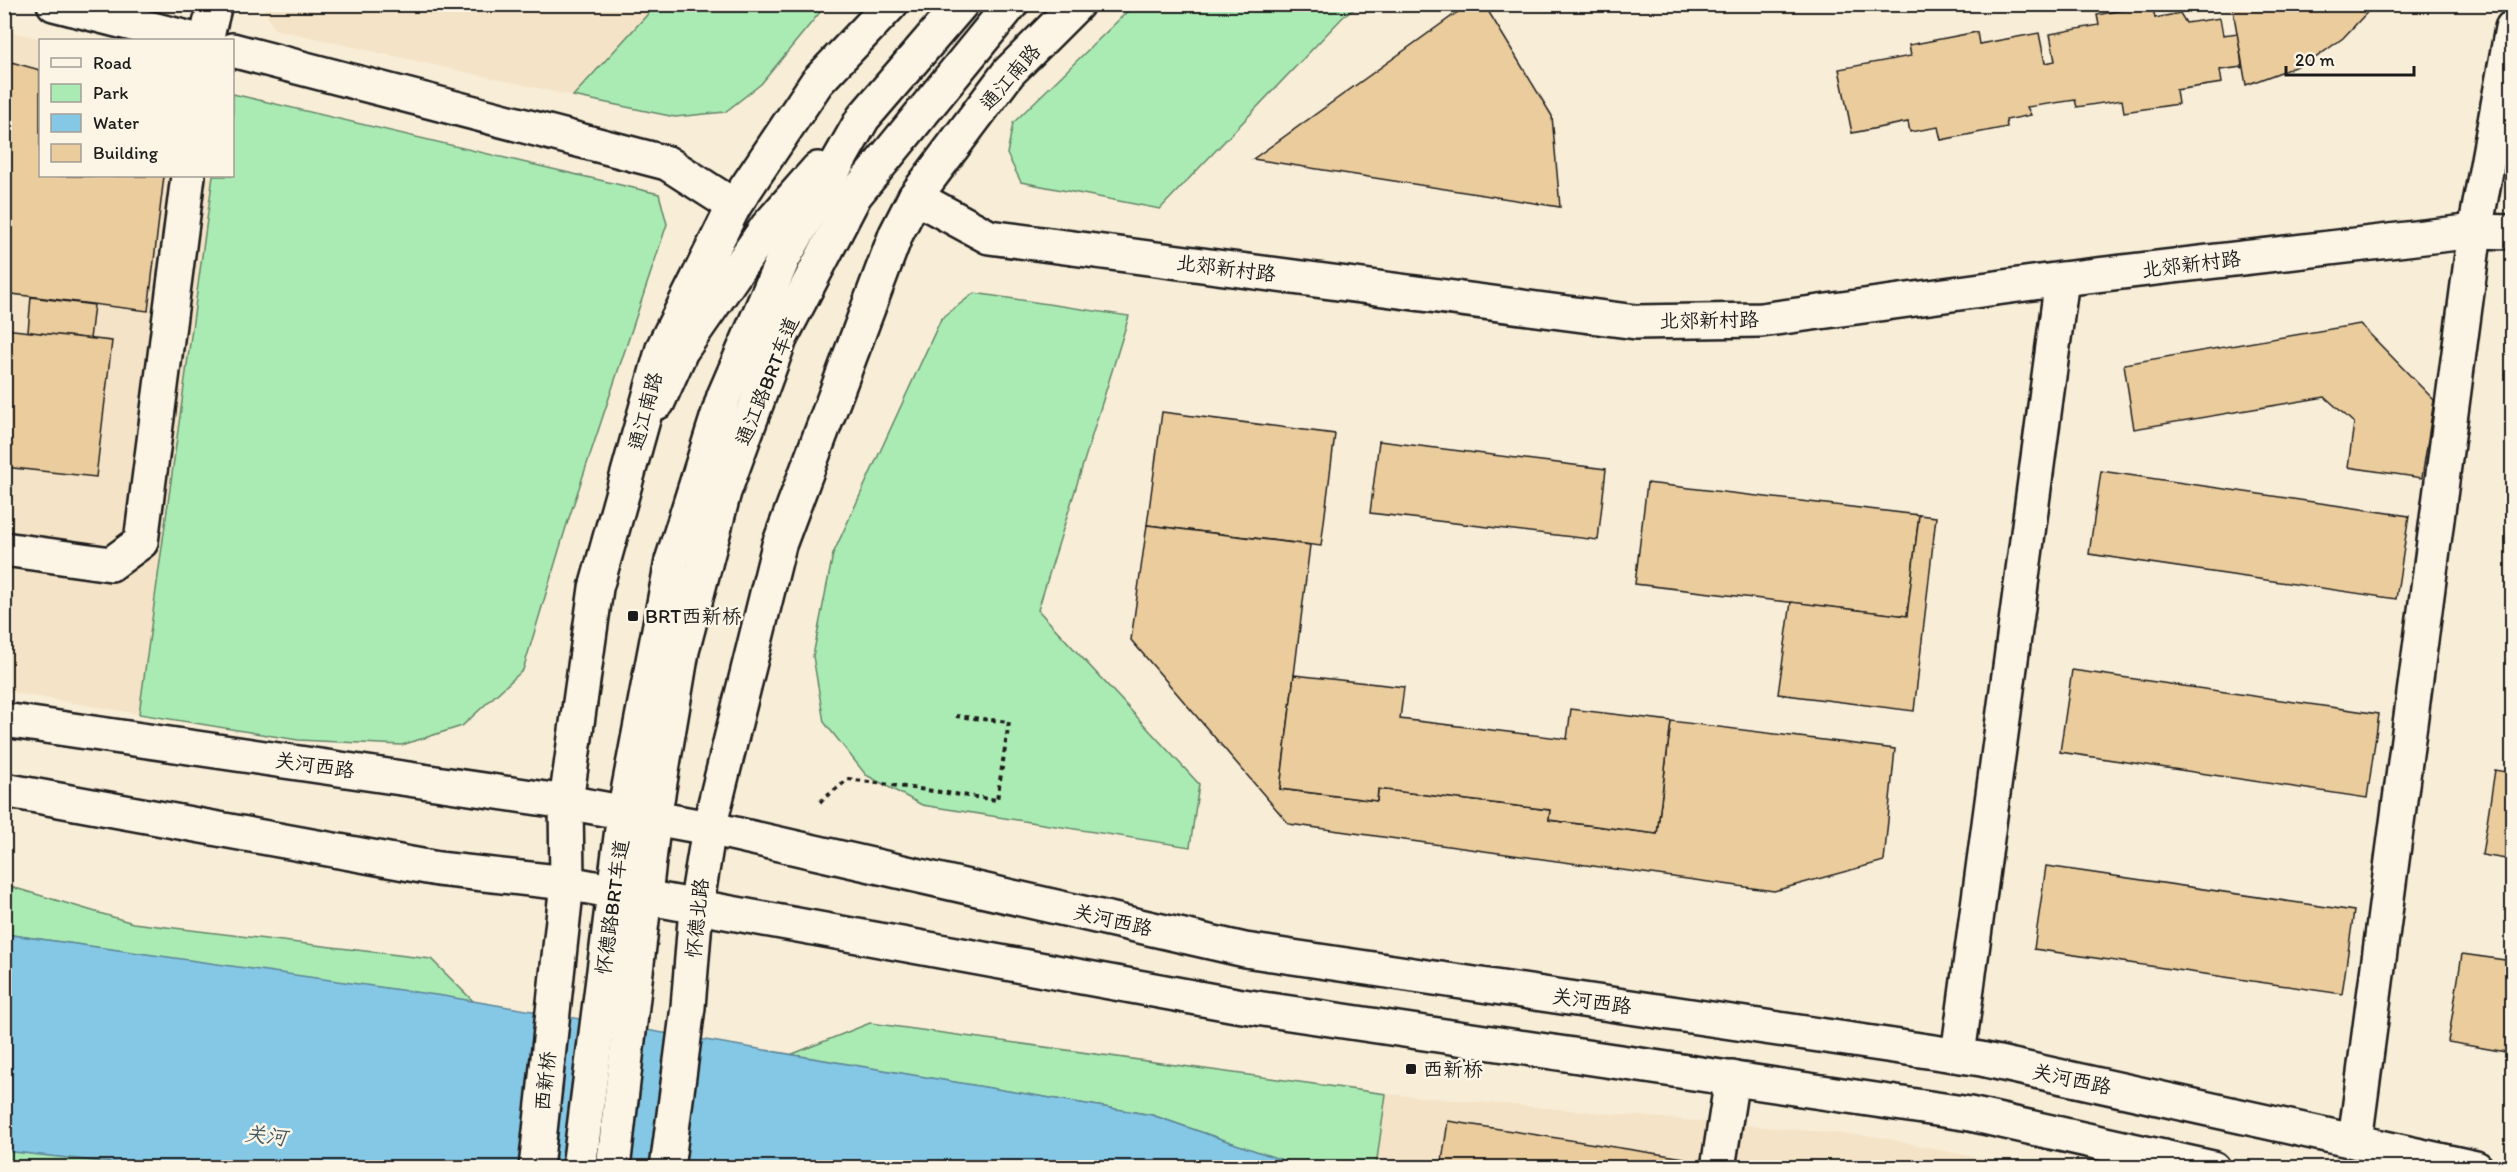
<svg xmlns="http://www.w3.org/2000/svg" width="2517" height="1172" font-family="Itim,'LXGW WenKai TC',sans-serif">
	<rect width="100%" height="100%" fill="#f8edd7"/>
	<filter id="ink" filterUnits="userSpaceOnUse"><feTurbulence type="fractalNoise" baseFrequency=".0167" numOctaves="2"/><feDisplacementMap in="SourceGraphic" scale="12" xChannelSelector="R" yChannelSelector="G"/><feConvolveMatrix kernelMatrix="1 2 1 2 8 2 1 2 1" color-interpolation-filters="sRGB"/></filter>
	<g filter="url(#ink)">
		<g fill="#f4e3c6">
			<polygon points="262,5 657,5 573,96 274,29"/>
			<polygon points="4,30 45,40 40,40 40,176 213,176 139,714 5,691"/>
			<polygon points="1386,1094 1879,1137 2020,1167 1376,1168"/>
		</g>
		<g fill="#aaebb4" stroke="#638468" stroke-width="1.5">
			<polygon points="657,4 826,4 826,5 761,84 725,112 675,117 573,96"/>
			<polygon points="1134,5 1134,4 1360,5 1343,17 1160,209 1021,182 1007,154 1013,123"/>
			<polygon points="233,94 659,194 667,224 566,527 523,670 462,726 402,745 298,740 139,714 213,176 232,176"/>
			<polygon points="974,293 1129,316 1038,610 1199,784 1190,847 922,805 866,775 824,722 813,656 833,554 941,319"/>
			<polygon points="5,885 133,923 431,959 474,1002 5,934"/>
			<polygon points="870,1023 1386,1094 1376,1167 1302,1167 1152,1115 790,1055"/>
			<polygon points="8,1150 158,1167 5,1168 5,1151"/>
		</g>
		<polygon fill="#85c8e6" stroke="#5b8395" stroke-width="1.5" points="5,934 443,996 1152,1115 1302,1167 158,1168 5,1151"/>
		<g fill="#eacc9d" stroke="#1c1c1c" stroke-width="1.5">
			<polygon points="1469,4 1484,4 1552,116 1560,207 1253,159"/>
			<polygon points="2152,4 2155,18 2180,13 2186,23 2220,18 2223,35 2238,33 2242,67 2220,70 2222,83 2176,90 2178,104 2124,112 2122,100 2077,107 2075,100 2027,107 2031,115 2006,120 2007,127 1941,140 1938,127 1910,132 1908,122 1852,133 1839,69 1911,56 1909,45 1977,32 1979,44 2039,33 2045,63 2055,61 2050,34 2099,25 2097,15"/>
			<polygon points="2232,4 2375,4 2343,38 2311,61 2246,85"/>
			<polygon points="4,60 40,70 40,176 164,176 148,311 4,293"/>
			<polygon points="31,297 94,305 90,339 28,332"/>
			<polygon points="2360,324 2434,400 2422,478 2348,467 2354,423 2325,397 2134,429 2124,364"/>
			<polygon points="4,329 112,341 96,477 4,467"/>
			<polygon points="1162,412 1335,434 1321,546 1147,525"/>
			<polygon points="1379,441 1606,469 1598,540 1370,513"/>
			<polygon points="2101,471 2409,516 2396,599 2089,554"/>
			<polygon points="1647,483 1919,515 1907,616 1635,584"/>
			<polygon points="1919,515 1936,517 1914,711 1778,694 1791,602 1907,616"/>
			<polygon points="1147,525 1310,545 1280,789 1377,801 1378,789 1550,810 1549,820 1657,834 1671,721 1895,749 1884,861 1774,891 1289,824 1131,640"/>
			<polygon points="2072,670 2379,714 2367,798 2060,752"/>
			<polygon points="1294,675 1404,687 1400,719 1567,739 1571,709 1671,721 1657,834 1549,820 1550,810 1378,789 1377,801 1280,789"/>
			<polygon points="2495,770 2512,773 2512,860 2482,855"/>
			<polygon points="2046,866 2354,911 2342,994 2034,949"/>
			<polygon points="2462,954 2512,961 2512,1053 2448,1042"/>
			<polygon points="1448,1121 1684,1158 1690,1168 1441,1168"/>
		</g>
		<g fill="none" stroke-linecap="round" stroke-linejoin="round">
			<defs>
				<g id="minor">
					<polyline points="54,4 195,40"/>
					<polyline points="206,40 215,4"/>
					<polyline points="232,50 667,163 734,206"/>
					<polyline points="915,197 989,237 1636,322 1761,320 2062,279 2475,231 2512,232"/>
					<polyline points="658,402 681,351 767,227 818,169"/>
					<polyline points="4,549 111,564 141,542 188,176"/>
					<polyline points="1958,1055 2062,279"/>
					<polyline points="2355,1141 2475,231 2512,28"/>
					<polyline points="579,1168 624,813 672,561 724,396 783,259 863,118 961,4"/>
					<polyline points="613,1168 654,818 682,651 724,492 780,339 855,195 1011,4"/>
					<polyline points="1718,1168 1732,1078"/>
				</g>
				<g id="major">
					<polyline points="4,720 566,802 709,828 1245,950 1981,1059 2476,1168"/>
					<polyline points="4,790 438,869 567,883 1236,1005 1970,1114 2213,1168"/>
					<polyline points="536,1168 567,883 566,802 596,588 663,348 734,206 817,82 891,4"/>
					<polyline points="667,1168 688,1007 696,908 709,828 779,545 896,234 915,197 1009,72 1077,4"/>
				</g>
			</defs>
			<use href="#minor" stroke="#1c1c1c" stroke-width="38"/>
			<use href="#major" stroke="#1c1c1c" stroke-width="38"/>
			<polyline stroke="#1c1c1c" stroke-width="4" stroke-dasharray="4.5 4.5" stroke-linecap="butt" points="820,802 848,779 997,800 1009,722 956,716"/>
			<use href="#minor" stroke="#fcf5e5" stroke-width="33"/>
			<use href="#major" stroke="#fcf5e5" stroke-width="33"/>
		</g>
	</g>
	<g fill="#1c1c1c" stroke="#fcf5e5" stroke-width="2">
		<rect x="627" y="610" width="12" height="12" rx="3"/>
		<rect x="1405" y="1063" width="12" height="12" rx="3"/>
	</g>
	<g text-anchor="middle" dominant-baseline="central" stroke-width="5" stroke-linejoin="round" paint-order="stroke">
		<g font-size="20" fill="#1c1c1c" stroke="#fcf5e5">
			<text transform="translate(1010 77) rotate(-49)">通江南路</text>
			<text transform="translate(2191 264) rotate(-7)">北郊新村路</text>
			<text transform="translate(1226 268) rotate(7)">北郊新村路</text>
			<text transform="translate(1709 320) rotate(-1)">北郊新村路</text>
			<text transform="translate(767 381) rotate(-68)">通江路BRT车道</text>
			<text transform="translate(645 411) rotate(-75)">通江南路</text>
			<text transform="translate(315 765) rotate(8)">关河西路</text>
			<text transform="translate(612 907) rotate(-82)">怀德路BRT车道</text>
			<text transform="translate(697 918) rotate(-84)">怀德北路</text>
			<text transform="translate(1113 920) rotate(13)">关河西路</text>
			<text transform="translate(1592 1001) rotate(8)">关河西路</text>
			<text transform="translate(2072 1079) rotate(12)">关河西路</text>
			<text transform="translate(545 1081) rotate(-84)">西新桥</text>
		</g>
		<g font-size="20" fill="#1c1c1c" stroke="#fcf5e5" text-anchor="start">
			<text x="645" y="616">BRT西新桥</text>
			<text x="1423" y="1069">西新桥</text>
		</g>
		<g font-size="21" font-style="italic" fill="#415863" stroke="#fcf5e5">
			<text transform="translate(266 1135) rotate(7)">关河</text>
		</g>
	</g>
	<rect width="2517" height="1172" fill="none" stroke="#fcf5e5" stroke-width="24"/>
	<rect x="12" y="12" width="2493" height="1148" fill="none" stroke="#1c1c1c" stroke-width="2" filter="url(#ink)"/>
	<rect x="39" y="39" width="195" height="138" fill="#fcf5e5" stroke="#a29e95" stroke-width="1.5"/>
	<rect x="51" y="58" width="30" height="9" fill="#fcf5e5" stroke="#a29e95" stroke-width="1.5"/>
	<text x="93" y="69" font-size="18" fill="#1c1c1c">Road</text>
	<rect x="51" y="84" width="30" height="18" fill="#aaebb4" stroke="#a29e95" stroke-width="1.5"/>
	<text x="93" y="99" font-size="18" fill="#1c1c1c">Park</text>
	<rect x="51" y="114" width="30" height="18" fill="#85c8e6" stroke="#a29e95" stroke-width="1.5"/>
	<text x="93" y="129" font-size="18" fill="#1c1c1c">Water</text>
	<rect x="51" y="144" width="30" height="18" fill="#eacc9d" stroke="#a29e95" stroke-width="1.5"/>
	<text x="93" y="159" font-size="18" fill="#1c1c1c">Building</text>
	<path d="M2286 66v9h128v-9" fill="none" stroke="#1c1c1c" stroke-width="3"/>
	<text x="2295" y="66" font-size="18" fill="#1c1c1c" stroke="#fcf5e5" stroke-width="4.5" paint-order="stroke">20 m</text>
</svg>
